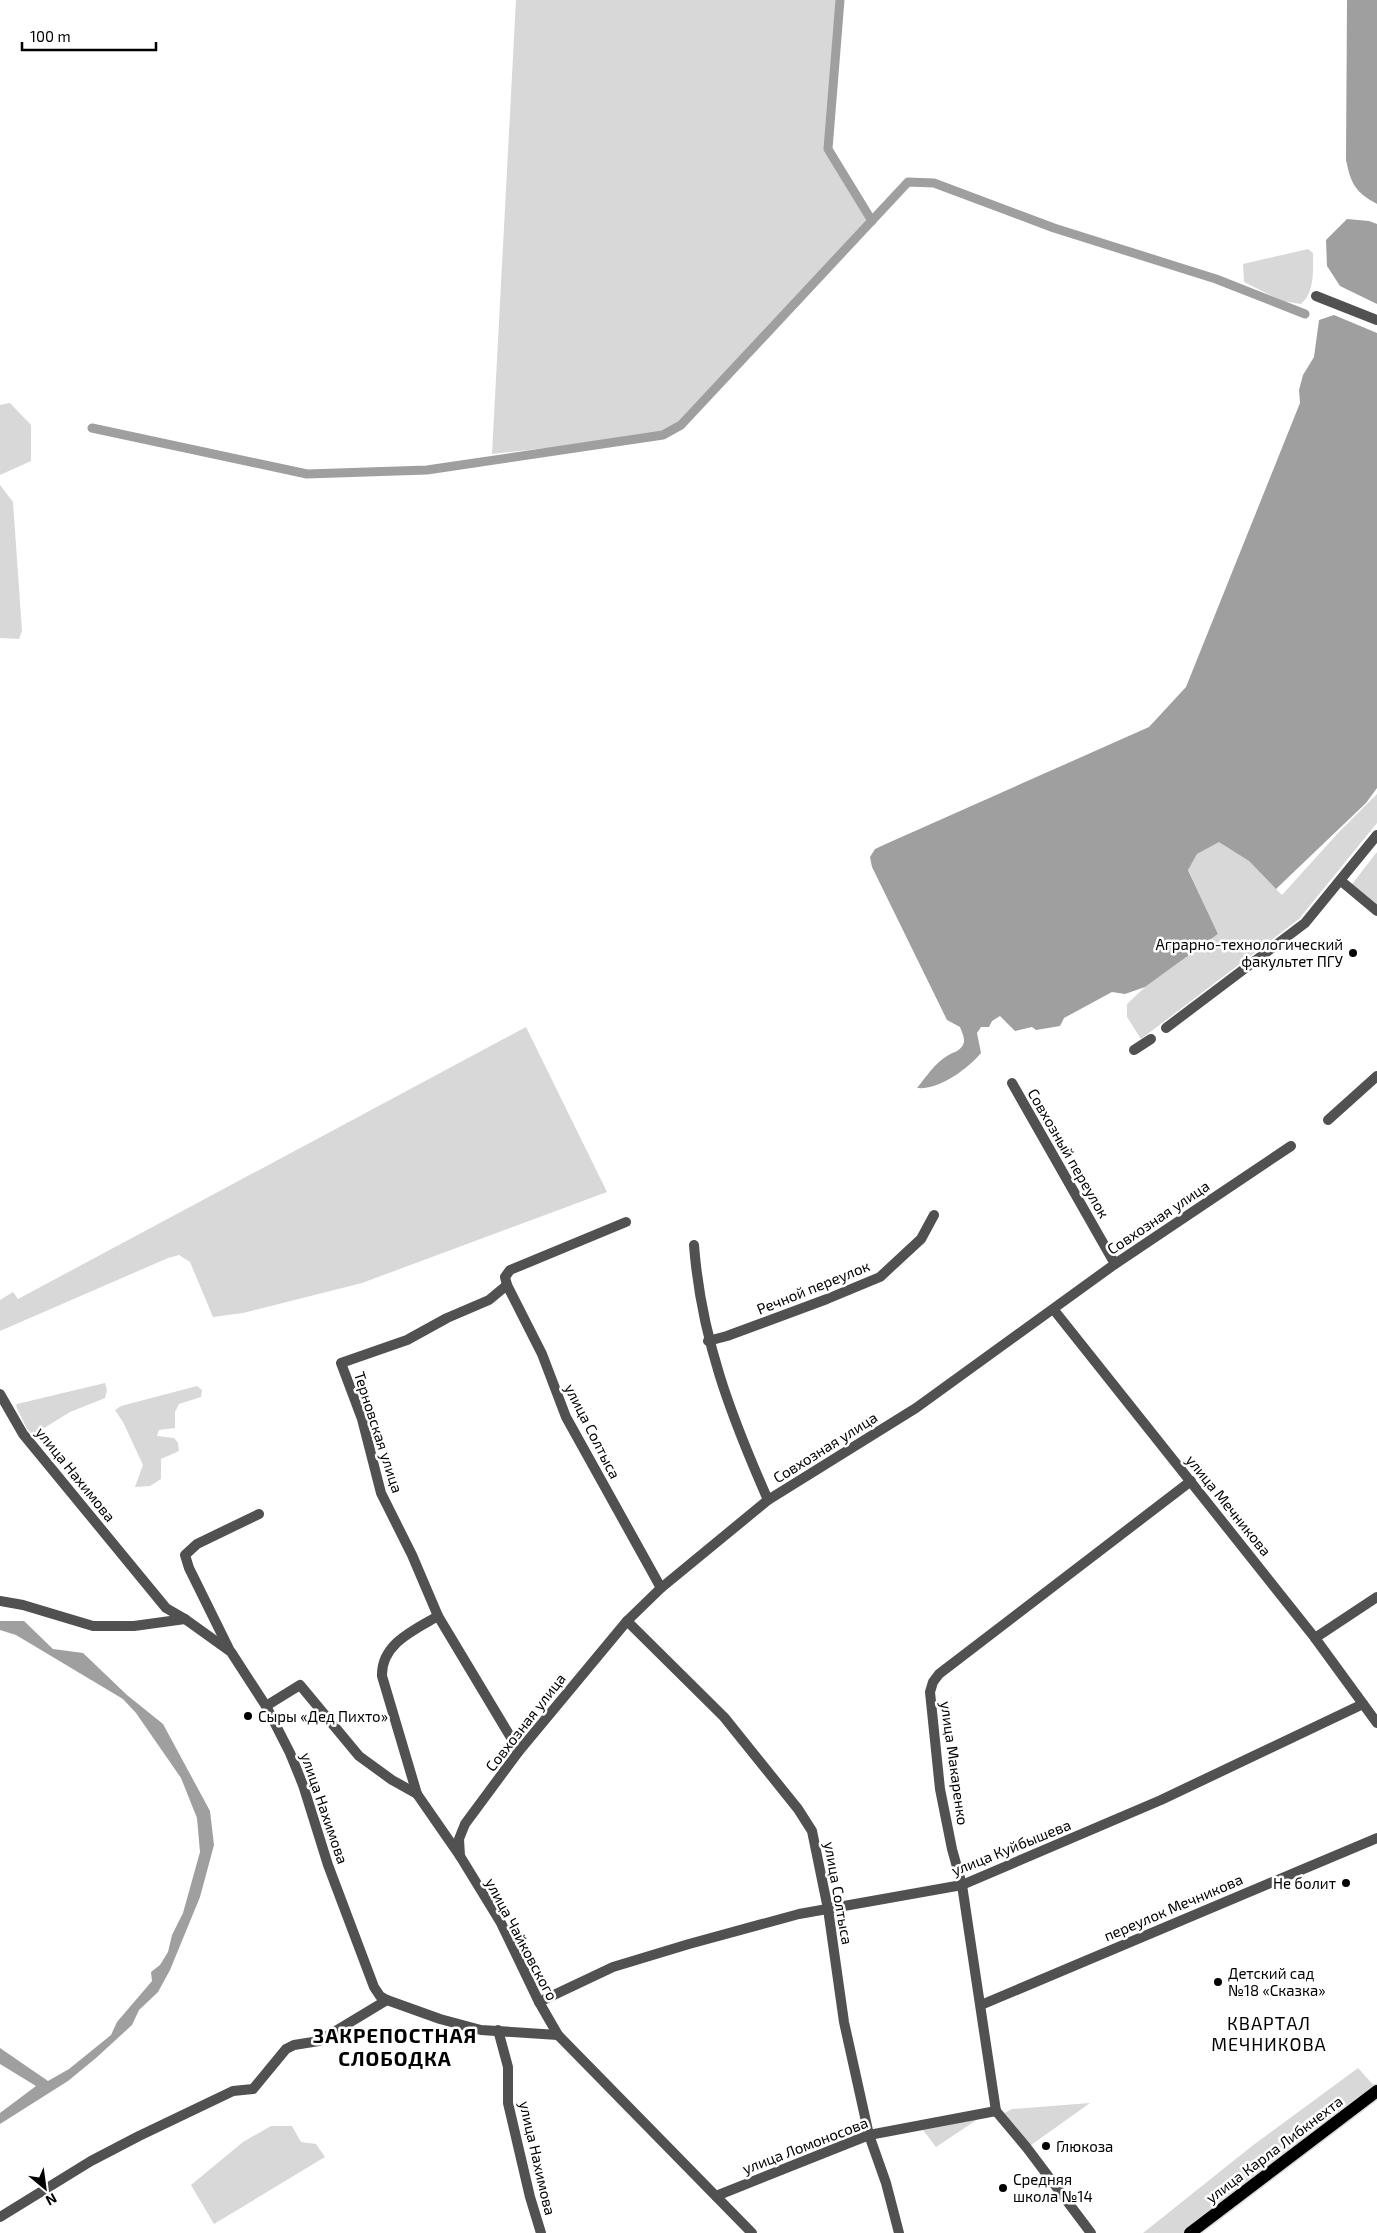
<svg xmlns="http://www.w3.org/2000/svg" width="1377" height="2233" font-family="'Exo 2',sans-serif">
	<rect width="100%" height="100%" fill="#fff"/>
	<g fill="#d8d8d8">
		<polygon points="516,0 840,0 828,149 872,221 681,425 663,435 492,454"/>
		<path d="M1308,249L1313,253C1313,270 1315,292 1301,304L1282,301L1244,282L1243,264Z"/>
		<polygon points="10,403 31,425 31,461 0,475 0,405"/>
		<polygon points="0,485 13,502 22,631 19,639 0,638"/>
		<polygon points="1377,794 1377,823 1299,919 1141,1039 1127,1017 1127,1004 1145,987 1218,934 1188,869 1197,854 1219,841 1249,861 1282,895 1338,833"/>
		<polygon points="1377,852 1377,911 1349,888"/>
		<polygon points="526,1027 607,1192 362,1283 243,1313 213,1317 190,1262 179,1255 168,1258 0,1331 0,1300 13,1292 18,1299"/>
		<polygon points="105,1383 107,1390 105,1398 70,1412 33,1435 27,1429 16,1406 17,1404"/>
		<polygon points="197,1386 202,1390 201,1397 179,1404 175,1412 175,1428 159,1430 157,1436 174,1438 178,1443 179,1451 161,1459 161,1479 150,1486 135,1487 143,1465 123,1422 115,1410 121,1406"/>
		<polygon points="1358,2068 1377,2089 1190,2233 1143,2233 1252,2146"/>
		<polygon points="1090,2103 1027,2148 1000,2115 1012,2109"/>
		<polygon points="978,2119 936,2147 923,2130"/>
		<polygon points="271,2126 292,2126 301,2142 316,2144 325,2157 214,2224 191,2185 243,2142"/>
	</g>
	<g fill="#9f9f9f">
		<path d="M1347,0H1377V204C1355,192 1351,184 1346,160Z"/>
		<polygon points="1347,219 1369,221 1377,224 1377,304 1340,286 1327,266 1326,240"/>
		<path d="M1334,315L1377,333V788L1366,803L1276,889L1249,861L1219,842L1197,854L1188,870L1218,934L1145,987L1125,994L1112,992L1064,1018L1060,1026L1036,1030L1032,1027L1015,1031L1000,1016L992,1021L989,1027H981L977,1033L981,1053C967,1069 940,1090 917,1088C926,1077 935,1063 947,1056C953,1052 959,1052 963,1045C966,1039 962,1033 960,1027L947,1020L872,867L870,857L875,849L888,843L1149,727L1186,687L1300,403L1299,390L1303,375L1314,357L1319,320Z"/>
		<polygon points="0,1621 24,1621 53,1649 83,1653 127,1695 163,1724 210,1811 214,1845 200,1897 170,1970 158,1992 139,2010 132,2025 96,2058 68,2081 0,2124 0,2113 36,2086 0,2064 0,2048 48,2081 69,2069 111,2035 117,2022 152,1981 151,1972 160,1965 168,1952 172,1935 183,1913 200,1852 197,1818 181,1778 136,1713 123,1699 16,1635 0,1630"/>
	</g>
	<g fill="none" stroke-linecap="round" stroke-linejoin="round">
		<g stroke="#9f9f9f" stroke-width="9">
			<polyline points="840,0 828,149 872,221"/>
			<polyline points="92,428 307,474 427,470 663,435 681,425 908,182 934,183 1054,228 1216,279 1305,314"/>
		</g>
		<defs>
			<polyline id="primary" points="1190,2233 1377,2091"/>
		</defs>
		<use href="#primary" stroke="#dbdbdb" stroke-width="15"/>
		<g stroke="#515151" stroke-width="10">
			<polyline points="1316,296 1377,320"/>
			<polyline points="1341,881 1377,911"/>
			<polyline points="1166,1028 1305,923 1377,835"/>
			<polyline points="1134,1050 1151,1039"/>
			<polyline points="1012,1083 1115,1264"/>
			<polyline points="1328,1120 1377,1076"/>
			<path d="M694,1245C701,1338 731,1416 768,1500"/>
			<polyline points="507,1285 542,1354 566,1417 661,1588"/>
			<polyline points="1054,1310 1315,1638 1377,1723"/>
			<polyline points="708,1341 727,1336 827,1299 880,1277 921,1239 934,1215"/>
			<polyline points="0,1394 23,1434 166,1608 185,1619 231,1652 266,1706 290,1753 303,1785 328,1865 374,1987 380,1996 387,2000 440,2019 481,2030 558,2035"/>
			<polyline points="0,1601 23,1605 93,1626 134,1626 185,1619"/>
			<polyline points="627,1621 724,1717 798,1809 812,1831 828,1909 844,2022 869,2135 886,2183 899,2233"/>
			<polyline points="1315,1638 1377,1597"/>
			<polyline points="229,1649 189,1568 185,1555 197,1544 259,1514"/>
			<polyline points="266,1706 300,1685 359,1756 392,1780 417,1794 460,1856 501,1923 539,2002 558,2035 752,2233"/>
			<polyline points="519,1751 438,1616 412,1555 381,1493 362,1419 341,1363 407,1340 447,1318 489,1300 507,1285 505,1277 510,1270 626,1222"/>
			<path d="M417,1794L382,1676C381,1644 414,1630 438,1616"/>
			<polyline points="460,1856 459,1839 465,1824 519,1751 627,1621 661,1588 768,1500 916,1408 1115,1264 1291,1146"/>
			<polyline points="539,2002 613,1967 689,1944 799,1914 962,1885 1161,1800 1363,1704"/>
			<polyline points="981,2005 1377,1838"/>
			<polyline points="498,2030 508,2067 508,2103 530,2197 541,2233"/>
			<polyline points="996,2111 962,1885 952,1849 940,1789 930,1692 933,1682 939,1674 1191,1481"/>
			<polyline points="996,2111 1027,2148 1091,2233"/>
			<polyline points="716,2196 869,2135 996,2111"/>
			<polyline points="0,2217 91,2161 139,2136 233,2091 253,2089 286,2049 294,2045 319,2041 387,2000"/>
		</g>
		<use href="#primary" stroke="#000" stroke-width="12"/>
	</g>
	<g fill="#000" stroke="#fff" stroke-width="2">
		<circle cx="1353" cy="953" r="5"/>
		<circle cx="248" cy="1716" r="5"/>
		<circle cx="1346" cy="1883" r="5"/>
		<circle cx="1218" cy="1982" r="5"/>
		<circle cx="1046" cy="2146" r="5"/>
		<circle cx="1003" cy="2188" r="5"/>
	</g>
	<g text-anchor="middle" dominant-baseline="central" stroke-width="5" stroke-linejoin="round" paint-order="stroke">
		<g font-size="15" fill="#000" stroke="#fff" text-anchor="start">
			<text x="1343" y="944" text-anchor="end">Аграрно-технологический<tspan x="1343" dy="17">факультет ПГУ</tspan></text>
			<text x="258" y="1716">Сыры «Дед Пихто»</text>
			<text x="1336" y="1883" text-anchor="end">Не болит</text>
			<text x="1228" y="1973">Детский сад<tspan x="1228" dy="17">№18 «Сказка»</tspan></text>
			<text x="1056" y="2146">Глюкоза</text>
			<text x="1013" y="2179">Средняя<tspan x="1013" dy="17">школа №14</tspan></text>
		</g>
		<g font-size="15" fill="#000" stroke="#fff">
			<text transform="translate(1069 1153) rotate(60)">Совхозный переулок</text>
			<text transform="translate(1158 1217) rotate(-34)">Совхозная улица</text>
			<text transform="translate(813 1287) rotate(-22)">Речной переулок</text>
			<text transform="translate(593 1431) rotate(63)">улица Солтыса</text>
			<text transform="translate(379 1432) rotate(72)">Терновская улица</text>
			<text transform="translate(825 1447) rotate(-32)">Совхозная улица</text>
			<text transform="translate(76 1474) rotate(51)">улица Нахимова</text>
			<text transform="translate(1229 1505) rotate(51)">улица Мечникова</text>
			<text transform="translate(525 1722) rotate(-52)">Совхозная улица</text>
			<text transform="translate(955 1763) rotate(82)">улица Макаренко</text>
			<text transform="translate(325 1808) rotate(71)">улица Нахимова</text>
			<text transform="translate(1011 1847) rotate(-22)">улица Куйбышева</text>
			<text transform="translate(839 1893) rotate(80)">улица Солтыса</text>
			<text transform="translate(1173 1907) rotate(-23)">переулок Мечникова</text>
			<text transform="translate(522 1939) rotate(62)">улица Чайковского</text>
			<text transform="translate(805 2145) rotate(-21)">улица Ломоносова</text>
			<text transform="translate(1274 2149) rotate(-37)">улица Карла Либкнехта</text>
			<text transform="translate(538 2158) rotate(77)">улица Нахимова</text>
		</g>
		<g font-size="18" letter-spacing="1" fill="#000" stroke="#fff">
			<text x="1269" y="2023">КВАРТАЛ<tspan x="1269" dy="21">МЕЧНИКОВА</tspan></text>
		</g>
		<g font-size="20" font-weight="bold" letter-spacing="1" fill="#000" stroke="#fff">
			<text x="395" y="2035">ЗАКРЕПОСТНАЯ<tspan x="395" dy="23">СЛОБОДКА</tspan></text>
		</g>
	</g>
	<g transform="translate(45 2188) rotate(151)" stroke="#ffffff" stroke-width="4" paint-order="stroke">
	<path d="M0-4L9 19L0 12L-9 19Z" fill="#000000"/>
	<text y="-8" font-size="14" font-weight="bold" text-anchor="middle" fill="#000000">N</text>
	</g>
	<path d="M22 42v8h134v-8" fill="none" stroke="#000000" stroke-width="2.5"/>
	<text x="30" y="42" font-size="15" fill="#000000" stroke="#ffffff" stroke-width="4" paint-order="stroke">100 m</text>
</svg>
